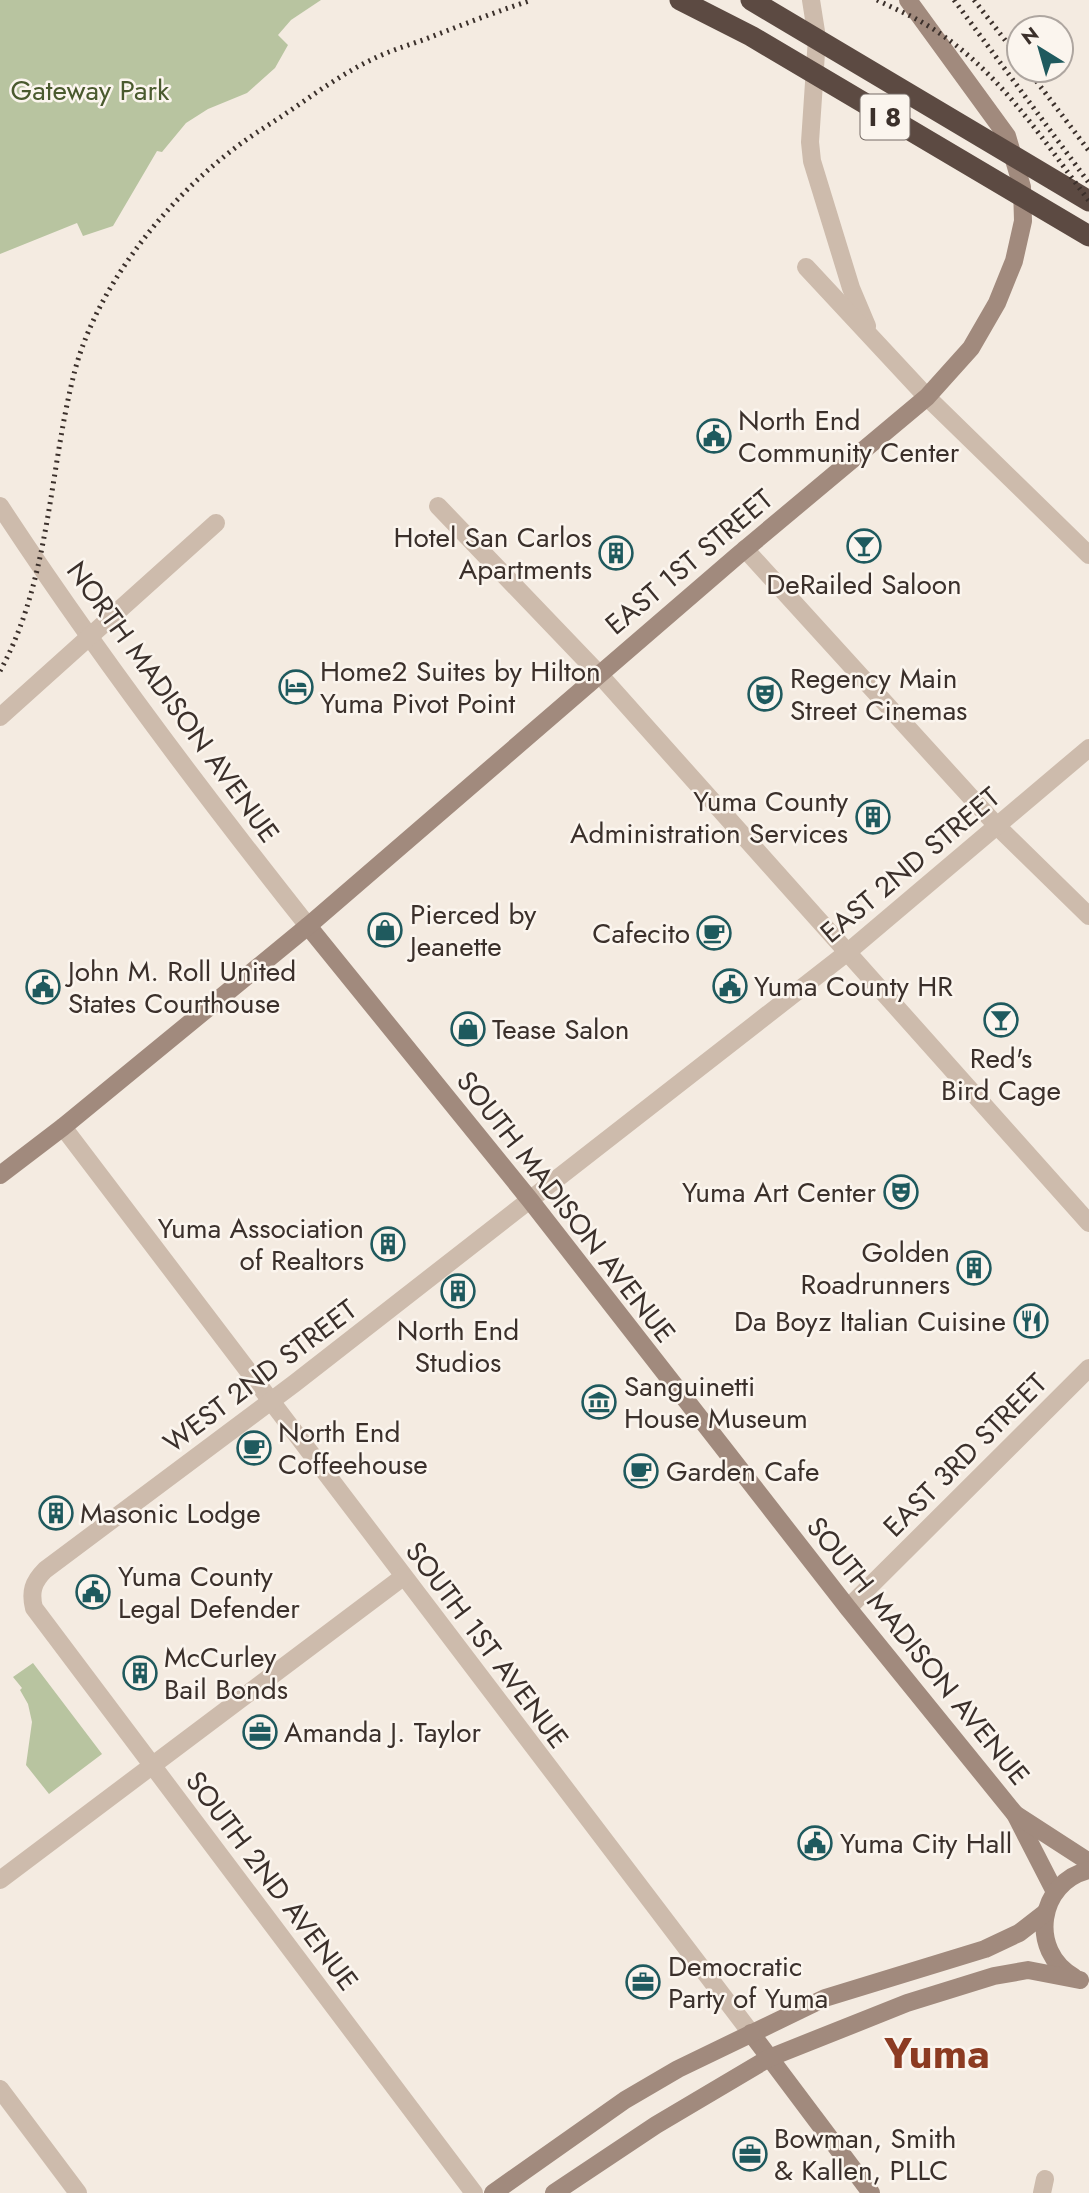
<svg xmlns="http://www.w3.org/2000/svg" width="1089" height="2193" font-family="Jost,sans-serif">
	<rect width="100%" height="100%" fill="#f4ebe1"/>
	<g fill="#b8c4a0">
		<polygon points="0,0 321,0 291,20 278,35 288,45 275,68 247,93 208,109 186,123 162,152 157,151 113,226 83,236 77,223 0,254"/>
		<polygon points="33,1663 102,1754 49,1794 26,1765 32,1722 28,1704 20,1690 22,1688 13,1677"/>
	</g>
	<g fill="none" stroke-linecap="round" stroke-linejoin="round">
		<g stroke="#cdbbac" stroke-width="18">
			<polyline points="811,0 817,38 810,142 812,161 851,288 867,326"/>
			<polyline points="806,267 927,397 1089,555"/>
			<path d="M0,506C95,651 200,790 308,926"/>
			<polyline points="438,506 599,674 1089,1223"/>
			<polyline points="745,549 998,827 1089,916"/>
			<polyline points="0,717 216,523"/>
			<polyline points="63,1127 751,2033"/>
			<polyline points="848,1608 1089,1368"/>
			<polyline points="0,1880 403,1577"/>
			<polyline points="0,2089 78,2193"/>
			<path d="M474,2193L34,1608C30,1592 33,1582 45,1570L295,1383L849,951L1089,748"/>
			<polyline points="1042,2193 1045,2179"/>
		</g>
		<g stroke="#a18a7d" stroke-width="18">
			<polyline points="308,926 530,1200 848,1608 1015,1814 1055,1892"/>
			<polyline points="0,1175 63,1127 308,926 737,556 927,397 971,348 997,303 1014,261 1023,221 1022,187 1007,136 908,0"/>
			<polyline points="1015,1814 1089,1862"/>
			<path d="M1074,1977C1028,1951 1038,1882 1089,1870"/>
			<polyline points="751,2033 871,2193"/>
			<polyline points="493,2193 625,2100 678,2069 825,1998 985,1949 1019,1933 1045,1913"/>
			<polyline points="554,2193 656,2125 769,2058 907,2003 994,1976 1028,1970 1080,1980"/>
		</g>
		<g stroke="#5c4a42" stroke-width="21">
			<polyline points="680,0 751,36 1089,236"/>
			<polyline points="751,0 1089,201"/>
		</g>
		<g stroke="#3b302b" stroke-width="5" stroke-dasharray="2 5" stroke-linecap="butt">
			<path d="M877,0C893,8 910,15 925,24C996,66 1041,137 1089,201"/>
			<polyline points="954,0 1089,183"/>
			<polyline points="974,0 1019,58"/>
			<polyline points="1028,70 1089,151"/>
			<path d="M0,671C49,582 49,475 73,378C94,289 166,199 239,145C255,133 272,123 288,112C316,93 343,73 373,59C389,51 406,46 423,40C459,26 495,12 532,0"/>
		</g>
	</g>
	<defs>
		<symbol id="civic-ring" viewBox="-11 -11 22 22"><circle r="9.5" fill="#fbf5ee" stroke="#1f5a5e" stroke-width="1.5"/><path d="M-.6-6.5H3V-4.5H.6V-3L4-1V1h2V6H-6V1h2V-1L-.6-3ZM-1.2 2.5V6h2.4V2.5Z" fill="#1f5a5e"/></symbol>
		<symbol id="bar-ring" viewBox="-11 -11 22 22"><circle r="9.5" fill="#fbf5ee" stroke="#1f5a5e" stroke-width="1.5"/><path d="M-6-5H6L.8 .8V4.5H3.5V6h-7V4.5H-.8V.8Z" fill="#1f5a5e"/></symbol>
		<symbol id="building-ring" viewBox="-11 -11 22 22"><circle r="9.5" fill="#fbf5ee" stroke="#1f5a5e" stroke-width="1.5"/><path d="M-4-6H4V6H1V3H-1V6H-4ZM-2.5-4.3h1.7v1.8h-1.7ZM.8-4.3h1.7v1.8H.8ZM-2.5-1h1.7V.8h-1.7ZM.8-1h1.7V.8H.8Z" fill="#1f5a5e"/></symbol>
		<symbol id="hotel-ring" viewBox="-11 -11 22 22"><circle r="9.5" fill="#fbf5ee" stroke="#1f5a5e" stroke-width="1.5"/><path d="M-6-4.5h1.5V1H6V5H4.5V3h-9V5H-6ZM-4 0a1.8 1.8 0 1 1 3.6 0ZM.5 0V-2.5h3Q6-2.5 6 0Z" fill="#1f5a5e"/></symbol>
		<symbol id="theatre-ring" viewBox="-11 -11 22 22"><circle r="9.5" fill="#fbf5ee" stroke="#1f5a5e" stroke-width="1.5"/><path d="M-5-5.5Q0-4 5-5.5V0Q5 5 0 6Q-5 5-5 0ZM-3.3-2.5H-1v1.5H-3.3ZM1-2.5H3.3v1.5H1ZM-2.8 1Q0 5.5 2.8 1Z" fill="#1f5a5e"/></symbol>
		<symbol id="shop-ring" viewBox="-11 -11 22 22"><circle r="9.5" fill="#fbf5ee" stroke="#1f5a5e" stroke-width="1.5"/><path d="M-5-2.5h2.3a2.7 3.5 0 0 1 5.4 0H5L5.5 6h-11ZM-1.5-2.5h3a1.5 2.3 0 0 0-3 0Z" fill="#1f5a5e"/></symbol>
		<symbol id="cafe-ring" viewBox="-11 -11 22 22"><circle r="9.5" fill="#fbf5ee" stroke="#1f5a5e" stroke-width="1.5"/><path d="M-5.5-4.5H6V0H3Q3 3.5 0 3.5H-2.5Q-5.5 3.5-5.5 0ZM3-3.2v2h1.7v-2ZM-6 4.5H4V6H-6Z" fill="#1f5a5e"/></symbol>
		<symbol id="restaurant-ring" viewBox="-11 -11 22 22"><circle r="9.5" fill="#fbf5ee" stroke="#1f5a5e" stroke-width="1.5"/><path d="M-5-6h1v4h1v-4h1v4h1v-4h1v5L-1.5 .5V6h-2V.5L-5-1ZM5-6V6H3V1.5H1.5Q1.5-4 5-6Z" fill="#1f5a5e"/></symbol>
		<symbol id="museum-ring" viewBox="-11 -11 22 22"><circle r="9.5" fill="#fbf5ee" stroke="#1f5a5e" stroke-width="1.5"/><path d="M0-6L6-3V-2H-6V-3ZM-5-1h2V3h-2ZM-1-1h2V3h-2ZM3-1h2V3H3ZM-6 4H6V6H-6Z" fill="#1f5a5e"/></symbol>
		<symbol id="office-ring" viewBox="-11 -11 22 22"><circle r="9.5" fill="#fbf5ee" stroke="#1f5a5e" stroke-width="1.5"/><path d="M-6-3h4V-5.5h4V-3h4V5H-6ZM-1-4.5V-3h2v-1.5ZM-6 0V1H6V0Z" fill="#1f5a5e"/></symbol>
	</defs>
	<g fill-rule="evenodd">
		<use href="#civic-ring" x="695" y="417" width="38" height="38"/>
		<use href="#bar-ring" x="845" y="527" width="38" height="38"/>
		<use href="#building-ring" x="597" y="534" width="38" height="38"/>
		<use href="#hotel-ring" x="277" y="668" width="38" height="38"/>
		<use href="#theatre-ring" x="746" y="675" width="38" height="38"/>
		<use href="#building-ring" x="854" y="798" width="38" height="38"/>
		<use href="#shop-ring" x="366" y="911" width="38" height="38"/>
		<use href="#cafe-ring" x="695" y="914" width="38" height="38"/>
		<use href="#civic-ring" x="711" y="967" width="38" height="38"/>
		<use href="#civic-ring" x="24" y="968" width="38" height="38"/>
		<use href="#bar-ring" x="982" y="1001" width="38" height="38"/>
		<use href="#shop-ring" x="449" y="1010" width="38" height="38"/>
		<use href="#theatre-ring" x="882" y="1173" width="38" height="38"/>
		<use href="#building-ring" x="369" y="1225" width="38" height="38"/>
		<use href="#building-ring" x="955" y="1249" width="38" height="38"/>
		<use href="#building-ring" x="439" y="1272" width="38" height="38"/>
		<use href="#restaurant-ring" x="1012" y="1302" width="38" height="38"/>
		<use href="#museum-ring" x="580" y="1383" width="38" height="38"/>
		<use href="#cafe-ring" x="235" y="1429" width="38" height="38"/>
		<use href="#cafe-ring" x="622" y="1452" width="38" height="38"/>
		<use href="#building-ring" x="37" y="1494" width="38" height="38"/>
		<use href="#civic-ring" x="74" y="1573" width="38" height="38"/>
		<use href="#building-ring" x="121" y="1654" width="38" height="38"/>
		<use href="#office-ring" x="241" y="1713" width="38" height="38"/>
		<use href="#civic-ring" x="796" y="1824" width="38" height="38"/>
		<use href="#office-ring" x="624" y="1963" width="38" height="38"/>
		<use href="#office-ring" x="731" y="2135" width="38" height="38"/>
	</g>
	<g text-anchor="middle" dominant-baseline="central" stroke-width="5" stroke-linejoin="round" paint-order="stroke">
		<rect fill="#fbf5ee" stroke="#756b66" stroke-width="2" x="860.5" y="94.5" width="49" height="45" rx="5"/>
		<g font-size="26" font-weight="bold" fill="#3b302b">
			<text x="885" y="117">I 8</text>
		</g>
		<g font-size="28" fill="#4a5a2e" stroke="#fbf5ee">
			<text x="90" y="90">Gateway Park</text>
		</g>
		<g font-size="28" fill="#3b302b" stroke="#fbf5ee" text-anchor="start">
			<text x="738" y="420">North End<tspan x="738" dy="32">Community Center</tspan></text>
			<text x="592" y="537" text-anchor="end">Hotel San Carlos<tspan x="592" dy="32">Apartments</tspan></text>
			<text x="864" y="584" text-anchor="middle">DeRailed Saloon</text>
			<text x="320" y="671">Home2 Suites by Hilton<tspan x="320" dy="32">Yuma Pivot Point</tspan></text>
			<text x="790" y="678">Regency Main<tspan x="790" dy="32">Street Cinemas</tspan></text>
			<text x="848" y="801" text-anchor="end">Yuma County<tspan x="848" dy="32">Administration Services</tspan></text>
			<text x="410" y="914">Pierced by<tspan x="410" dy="32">Jeanette</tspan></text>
			<text x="690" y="933" text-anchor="end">Cafecito</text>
			<text x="68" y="971">John M. Roll United<tspan x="68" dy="32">States Courthouse</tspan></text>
			<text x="754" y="986">Yuma County HR</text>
			<text x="492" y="1029">Tease Salon</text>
			<text x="1001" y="1058" text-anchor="middle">Red's<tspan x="1001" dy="32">Bird Cage</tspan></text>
			<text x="876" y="1192" text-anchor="end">Yuma Art Center</text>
			<text x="364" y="1228" text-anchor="end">Yuma Association<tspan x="364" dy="32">of Realtors</tspan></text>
			<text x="950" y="1252" text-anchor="end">Golden<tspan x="950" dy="32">Roadrunners</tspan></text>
			<text x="1006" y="1321" text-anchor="end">Da Boyz Italian Cuisine</text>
			<text x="458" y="1330" text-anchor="middle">North End<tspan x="458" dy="32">Studios</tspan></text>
			<text x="624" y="1386">Sanguinetti<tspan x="624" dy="32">House Museum</tspan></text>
			<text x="278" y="1432">North End<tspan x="278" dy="32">Coffeehouse</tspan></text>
			<text x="666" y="1471">Garden Cafe</text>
			<text x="80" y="1513">Masonic Lodge</text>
			<text x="118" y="1576">Yuma County<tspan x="118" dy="32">Legal Defender</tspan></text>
			<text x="164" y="1657">McCurley<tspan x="164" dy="32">Bail Bonds</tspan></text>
			<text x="284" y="1732">Amanda J. Taylor</text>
			<text x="840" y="1843">Yuma City Hall</text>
			<text x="668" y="1966">Democratic<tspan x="668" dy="32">Party of Yuma</tspan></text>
			<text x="774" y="2138">Bowman, Smith<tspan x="774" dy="32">&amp; Kallen, PLLC</tspan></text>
		</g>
		<g font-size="28" fill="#3b302b" stroke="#fbf5ee">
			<text transform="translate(689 562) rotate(-40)">EAST 1ST STREET</text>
			<text transform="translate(173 702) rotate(54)">NORTH MADISON AVENUE</text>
			<text transform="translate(910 865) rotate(-40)">EAST 2ND STREET</text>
			<text transform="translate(566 1207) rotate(52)">SOUTH MADISON AVENUE</text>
			<text transform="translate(260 1376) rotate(-37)">WEST 2ND STREET</text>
			<text transform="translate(965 1455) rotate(-45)">EAST 3RD STREET</text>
			<text transform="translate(487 1645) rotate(53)">SOUTH 1ST AVENUE</text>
			<text transform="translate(918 1651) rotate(51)">SOUTH MADISON AVENUE</text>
			<text transform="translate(272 1881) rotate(53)">SOUTH 2ND AVENUE</text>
		</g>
		<g font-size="42" font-weight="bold" fill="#8c3b22" stroke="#fbf5ee">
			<text x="937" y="2053">Yuma</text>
		</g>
	</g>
	<g transform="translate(1040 49) rotate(323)"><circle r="33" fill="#fbf5ee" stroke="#aea6a0" stroke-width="2"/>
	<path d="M0-5L12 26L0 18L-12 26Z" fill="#1f5a5e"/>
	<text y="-10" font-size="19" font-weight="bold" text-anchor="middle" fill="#3b302b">N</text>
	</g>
</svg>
